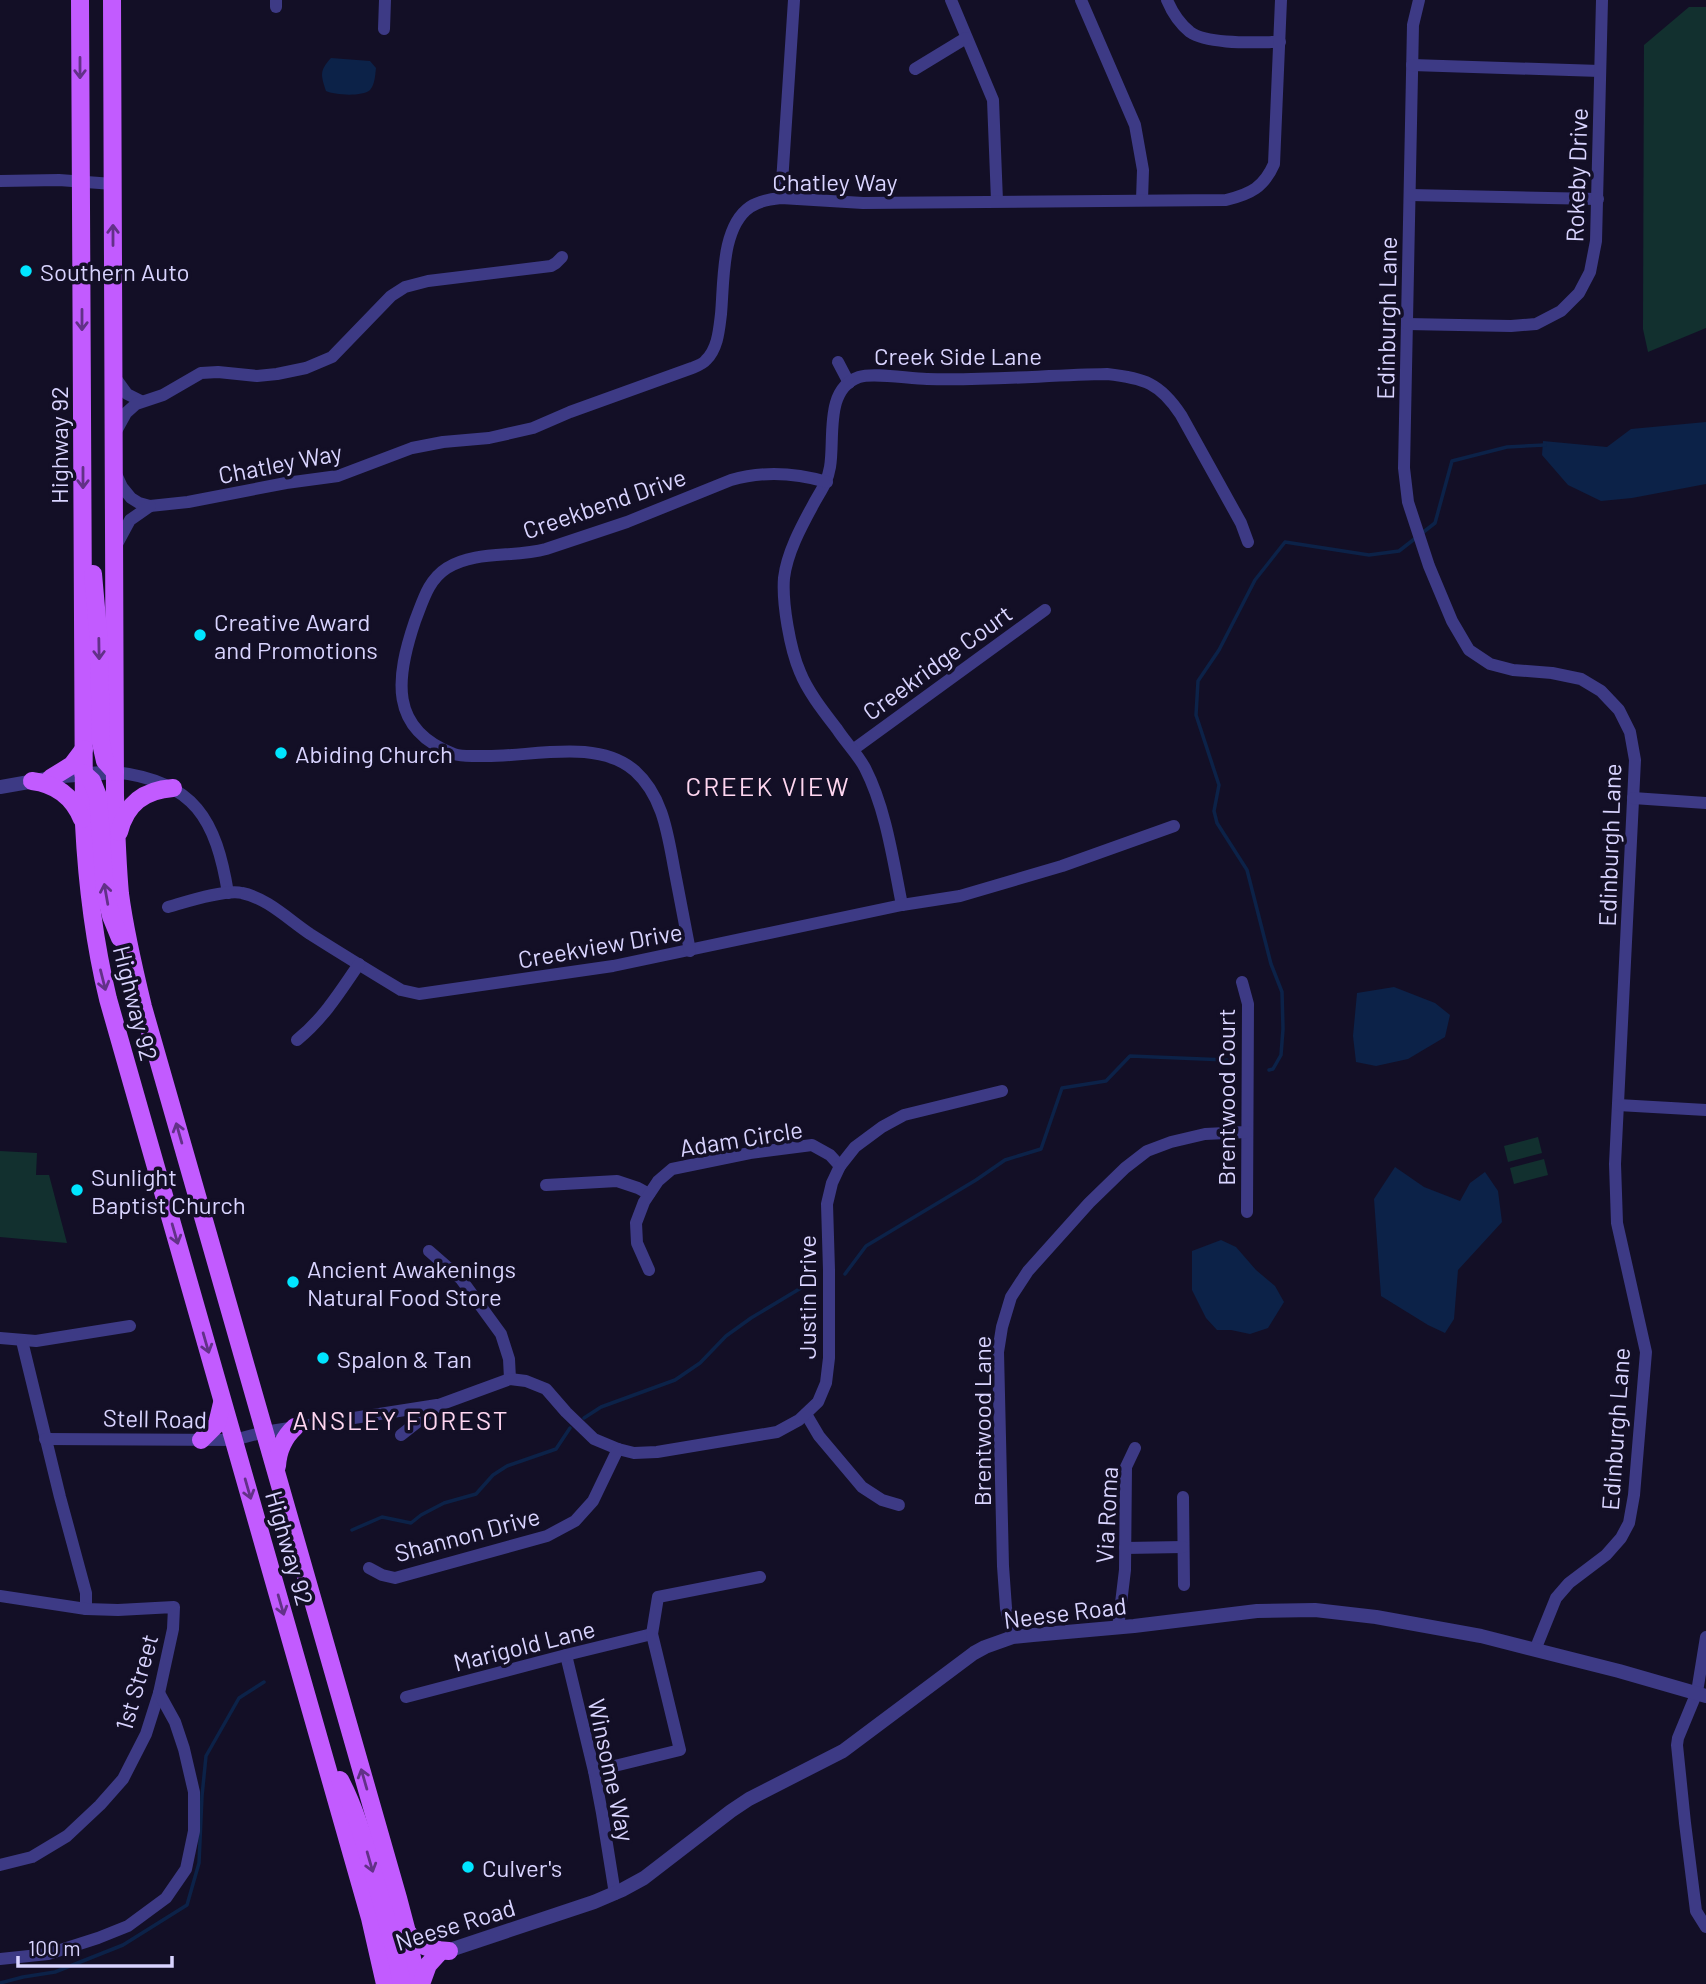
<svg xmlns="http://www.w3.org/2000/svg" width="1706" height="1984" font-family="Barlow,sans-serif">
	<rect width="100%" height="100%" fill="#130f26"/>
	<g fill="#12302f">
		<polygon points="1689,7 1706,7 1706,328 1648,352 1643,329 1644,45"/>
		<polygon points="1538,1137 1542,1153 1508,1162 1504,1146"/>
		<polygon points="0,1151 37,1153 36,1175 49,1175 67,1243 0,1237"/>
		<polygon points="1544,1159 1548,1175 1514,1184 1510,1168"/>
	</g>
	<g fill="#0c2248">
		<path d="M331,58L370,61L376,68C375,76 375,84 370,90C362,97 334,95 326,91C321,75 319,71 331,58Z"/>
		<polygon points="1706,422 1706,484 1632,498 1601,501 1568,485 1542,455 1543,441 1607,447 1631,429"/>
		<polygon points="1394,987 1435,1003 1450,1015 1445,1037 1408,1059 1376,1066 1356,1062 1353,1036 1357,993"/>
		<polygon points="1395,1167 1424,1187 1460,1201 1470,1183 1485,1172 1498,1191 1502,1222 1458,1270 1454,1319 1445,1333 1428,1325 1381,1296 1374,1199"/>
		<polygon points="1221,1240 1236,1247 1256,1270 1275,1286 1284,1302 1268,1328 1250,1334 1231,1330 1217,1330 1206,1318 1192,1290 1192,1251"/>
	</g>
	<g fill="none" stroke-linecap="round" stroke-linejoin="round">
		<g stroke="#0c2248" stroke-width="3.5">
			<polyline points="1269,1070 1273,1069 1281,1055 1283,1029 1282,992 1271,964 1247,870 1217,823 1214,811 1219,785 1196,715 1198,681 1219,650 1255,580 1285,542 1369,555 1399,551 1435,523 1452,461 1507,447 1545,445"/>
			<polyline points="845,1274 866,1246 976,1180 1005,1160 1041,1149 1062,1088 1106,1081 1130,1056 1227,1060"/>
			<polyline points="584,1418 601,1407 675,1380 700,1363 726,1336 751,1318 806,1285"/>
			<polyline points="352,1530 382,1517 411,1523 421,1515 444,1503 476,1494 493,1475 507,1466 556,1449 570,1428"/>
			<polyline points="0,1983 23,1977 55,1972 123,1945 187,1905 199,1863 202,1796 206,1756 239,1698 264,1682"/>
		</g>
		<g stroke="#3d3a85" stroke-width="12">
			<polyline points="276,0 276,7"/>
			<polyline points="951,0 993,100 997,201"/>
			<polyline points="1081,0 1135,125 1143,170 1142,200"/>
			<path d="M1167,0C1172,12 1180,24 1190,32C1208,45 1258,42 1280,42"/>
			<polyline points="1419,0 1413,25 1404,468 1408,502 1429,566 1452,621 1469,650 1490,664 1513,670 1552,673 1581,679 1601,691 1619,710 1630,732 1635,760 1615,1164 1617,1223 1646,1352 1634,1495 1629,1523 1621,1538 1606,1555 1569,1583 1556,1598 1535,1650"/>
			<polyline points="384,29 385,0"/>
			<polyline points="1412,65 1600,71"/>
			<polyline points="915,69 966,38"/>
			<polyline points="0,181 59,180 113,184"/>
			<polyline points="1410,195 1598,199"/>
			<polyline points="781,198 794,0"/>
			<polyline points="1407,324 1511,326 1536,324 1561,311 1579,293 1590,272 1596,241 1602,0"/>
			<polyline points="838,362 849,383"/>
			<polyline points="114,376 127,394 141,401"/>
			<polyline points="115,433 126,413 136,404 163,395 201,373 218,372 257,376 277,374 306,368 332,357 391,296 405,287 428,281 551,266 556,263 562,257"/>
			<path d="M116,474L122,487L131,498L139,503L150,506L188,502L286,483L338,476L412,448L443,442L489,438L533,428L570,412L692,368C697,366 703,364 706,360C718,348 719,330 721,314C724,282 721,227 750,207C759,201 771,199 781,198L863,203L1226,200C1251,194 1264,187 1274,164L1281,0"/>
			<polyline points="116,546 130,520 150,506"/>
			<polyline points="854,749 1045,610"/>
			<path d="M115,772C195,781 216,820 228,893"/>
			<polyline points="1633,798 1706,803"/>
			<path d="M902,905C893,860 886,809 865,768C857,753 846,743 837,729C824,712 808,692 800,672C790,649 782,603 784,578C787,553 801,527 813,505C821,490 827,484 830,467C835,439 824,389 859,377C874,372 910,379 927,379C987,381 1047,375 1107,374C1144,378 1160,383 1181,415L1241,523L1248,542"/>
			<path d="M168,907C186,902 225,889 242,893C267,898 289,920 310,934C340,953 371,972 401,990L419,994L613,966L902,905L960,896L1062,866L1174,826"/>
			<path d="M690,951C685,925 680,899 675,873C668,837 664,797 635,771C596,737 528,758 481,756C472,756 462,757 454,754C388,729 396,677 415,621C423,601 428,580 447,568C476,550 514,558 546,549L627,522L731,480C762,471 796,473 827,482"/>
			<polyline points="1242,982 1248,1004 1247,1212"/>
			<path d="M297,1040C323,1019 340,992 359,964"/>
			<polyline points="1618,1105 1706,1110"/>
			<polyline points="546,1185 617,1181 638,1188 649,1194"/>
			<polyline points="429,1251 461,1279 501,1334 509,1359 510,1379"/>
			<polyline points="649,1270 637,1243 636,1223 644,1202 658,1181 672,1169 750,1153 812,1145 830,1155 840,1166"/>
			<polyline points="0,1338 36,1341 130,1326"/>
			<polyline points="22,1341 60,1497 86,1593 86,1609"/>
			<polyline points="806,1414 819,1436 862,1487 882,1500 899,1505"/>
			<polyline points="401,1435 439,1405 510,1379 526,1381 546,1389 566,1412 594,1439 618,1449 634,1453 657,1452 777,1432 799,1420 818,1402 826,1383 829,1358 829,1270 827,1204 832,1183 840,1166 855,1147 882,1127 904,1115 1002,1091"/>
			<polyline points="45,1439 234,1440 264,1432 437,1405"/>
			<polyline points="1183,1497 1184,1585"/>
			<polyline points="1125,1548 1183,1547"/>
			<polyline points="369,1568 382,1575 395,1578 547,1536 575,1521 593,1501 618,1449"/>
			<polyline points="0,1596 86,1609 118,1610 174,1607 173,1629 159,1693 146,1734 123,1779 100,1805 67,1836 32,1857 0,1865"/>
			<polyline points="1118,1628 1125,1570 1126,1467 1135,1448"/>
			<polyline points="1013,1637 1006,1608 1003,1566 998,1352 1002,1327 1011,1297 1028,1271 1089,1203 1125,1168 1147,1151 1171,1142 1205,1134 1247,1132"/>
			<polyline points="1706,1637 1697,1692 1678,1738 1677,1745 1685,1823 1696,1911 1706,1927"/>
			<polyline points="566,1655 594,1771 602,1813 615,1894"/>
			<polyline points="406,1697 566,1655 652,1634"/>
			<polyline points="594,1771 680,1750 652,1634 658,1597 760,1577"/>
			<polyline points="0,1959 48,1954 98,1938 128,1926 166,1898 186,1869 194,1831 194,1792 184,1749 175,1722 159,1693"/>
		</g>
		<g stroke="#3d3a85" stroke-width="14">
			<polyline points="0,787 63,776 115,772"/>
			<polyline points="441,1953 594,1902 622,1890 644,1878 731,1811 749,1799 843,1751 974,1653 985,1647 1013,1637 1033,1635 1134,1626 1257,1611 1315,1610 1376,1617 1481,1636 1619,1671 1706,1696"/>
		</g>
		<g stroke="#c25bff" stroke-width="18">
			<path d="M80,0L84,824C87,884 94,941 108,999L370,1918L385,1984"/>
			<path d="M112,0L115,795C116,828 117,861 120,894C125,932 134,970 143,1007L398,1898L407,1932L417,1984"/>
			<polyline points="93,574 99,641 101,743 105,761 115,772"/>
			<polyline points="83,773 92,781 98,796 105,891 111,916 120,938"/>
			<polyline points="51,778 72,765 84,749"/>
			<path d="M32,781C56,784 73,797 82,819"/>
			<path d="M119,832C126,804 144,790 173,788"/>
			<polyline points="201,1440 217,1424 222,1403"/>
			<path d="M277,1466C278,1450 283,1438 295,1427"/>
			<path d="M340,1780C357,1812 366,1848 376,1883C386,1917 396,1950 402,1984"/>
			<path d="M407,1932C418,1946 431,1950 449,1951"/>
			<polyline points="421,1984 428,1965 438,1954"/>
		</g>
	</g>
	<defs><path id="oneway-shaft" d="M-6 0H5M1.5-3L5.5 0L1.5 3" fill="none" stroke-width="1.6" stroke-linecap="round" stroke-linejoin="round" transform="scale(1.75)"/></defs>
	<g stroke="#623188">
		<use href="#oneway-shaft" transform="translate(80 68) rotate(90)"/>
		<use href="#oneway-shaft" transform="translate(113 235) rotate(-90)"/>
		<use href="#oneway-shaft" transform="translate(82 320) rotate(90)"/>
		<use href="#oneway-shaft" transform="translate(83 478) rotate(90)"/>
		<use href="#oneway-shaft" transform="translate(99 649) rotate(89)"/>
		<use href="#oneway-shaft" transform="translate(106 894) rotate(-100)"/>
		<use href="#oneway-shaft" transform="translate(103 980) rotate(76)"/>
		<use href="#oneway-shaft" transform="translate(179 1133) rotate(-106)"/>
		<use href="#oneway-shaft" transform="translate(175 1234) rotate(74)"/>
		<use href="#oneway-shaft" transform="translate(206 1343) rotate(74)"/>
		<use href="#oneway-shaft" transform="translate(248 1489) rotate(74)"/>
		<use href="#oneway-shaft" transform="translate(281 1605) rotate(74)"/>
		<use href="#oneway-shaft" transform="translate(364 1779) rotate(-106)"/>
		<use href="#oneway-shaft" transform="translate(370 1862) rotate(74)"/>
	</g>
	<g fill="#00e5ff" stroke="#130f26" stroke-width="2.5">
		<circle cx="26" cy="271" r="7"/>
		<circle cx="200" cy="635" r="7"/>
		<circle cx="281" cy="753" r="7"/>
		<circle cx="77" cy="1190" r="7"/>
		<circle cx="293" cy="1282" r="7"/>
		<circle cx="323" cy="1358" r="7"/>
		<circle cx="468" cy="1867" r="7"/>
	</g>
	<g text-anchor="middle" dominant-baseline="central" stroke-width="7" stroke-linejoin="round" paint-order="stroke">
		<g font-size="24" fill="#d9d4ff" stroke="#130f26">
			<text transform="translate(1576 175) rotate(-88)">Rokeby Drive</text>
			<text x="835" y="181">Chatley Way</text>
			<text transform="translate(1386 318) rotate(-89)">Edinburgh Lane</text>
			<text x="958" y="355">Creek Side Lane</text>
			<text transform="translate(58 445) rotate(-90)">Highway 92</text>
			<text transform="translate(280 463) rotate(-11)">Chatley Way</text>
			<text transform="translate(604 503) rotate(-19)">Creekbend Drive</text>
			<text transform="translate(937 662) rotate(-36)">Creekridge Court</text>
			<text transform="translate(1609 845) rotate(-88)">Edinburgh Lane</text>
			<text transform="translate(600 945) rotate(-10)">Creekview Drive</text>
			<text transform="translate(136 1003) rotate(76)">Highway 92</text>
			<text transform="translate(1225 1097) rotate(-90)">Brentwood Court</text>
			<text transform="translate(741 1138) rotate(-9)">Adam Circle</text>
			<text transform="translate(806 1297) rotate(-90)">Justin Drive</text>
			<text transform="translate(155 1418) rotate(1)">Stell Road</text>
			<text transform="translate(981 1421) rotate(-90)">Brentwood Lane</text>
			<text transform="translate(1615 1429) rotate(-86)">Edinburgh Lane</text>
			<text transform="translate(1106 1515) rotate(-87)">Via Roma</text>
			<text transform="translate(467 1534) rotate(-15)">Shannon Drive</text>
			<text transform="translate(290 1548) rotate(74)">Highway 92</text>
			<text transform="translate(1065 1612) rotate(-7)">Neese Road</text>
			<text transform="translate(524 1645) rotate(-14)">Marigold Lane</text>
			<text transform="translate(136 1682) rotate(-74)">1st Street</text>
			<text transform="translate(612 1770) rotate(78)">Winsome Way</text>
			<text transform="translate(455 1924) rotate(-17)">Neese Road</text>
		</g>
		<g font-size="24" fill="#d9d4ff" stroke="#130f26" text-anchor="start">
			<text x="40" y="271">Southern Auto</text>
			<text x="214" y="621">Creative Award<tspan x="214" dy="28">and Promotions</tspan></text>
			<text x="295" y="753">Abiding Church</text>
			<text x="91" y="1176">Sunlight<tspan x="91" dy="28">Baptist Church</tspan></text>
			<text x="307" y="1268">Ancient Awakenings<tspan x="307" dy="28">Natural Food Store</tspan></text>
			<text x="337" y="1358">Spalon &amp; Tan</text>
			<text x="482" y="1867">Culver's</text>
		</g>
		<g font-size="26" letter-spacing="2" fill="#ffd6f0" stroke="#130f26">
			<text x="768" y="785">CREEK VIEW</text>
			<text x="401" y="1419">ANSLEY FOREST</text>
		</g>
	</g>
	<path d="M18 1956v10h154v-10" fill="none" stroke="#d9d4ff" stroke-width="3.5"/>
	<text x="28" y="1956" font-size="21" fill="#d9d4ff" stroke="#130f26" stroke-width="5" paint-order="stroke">100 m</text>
</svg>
